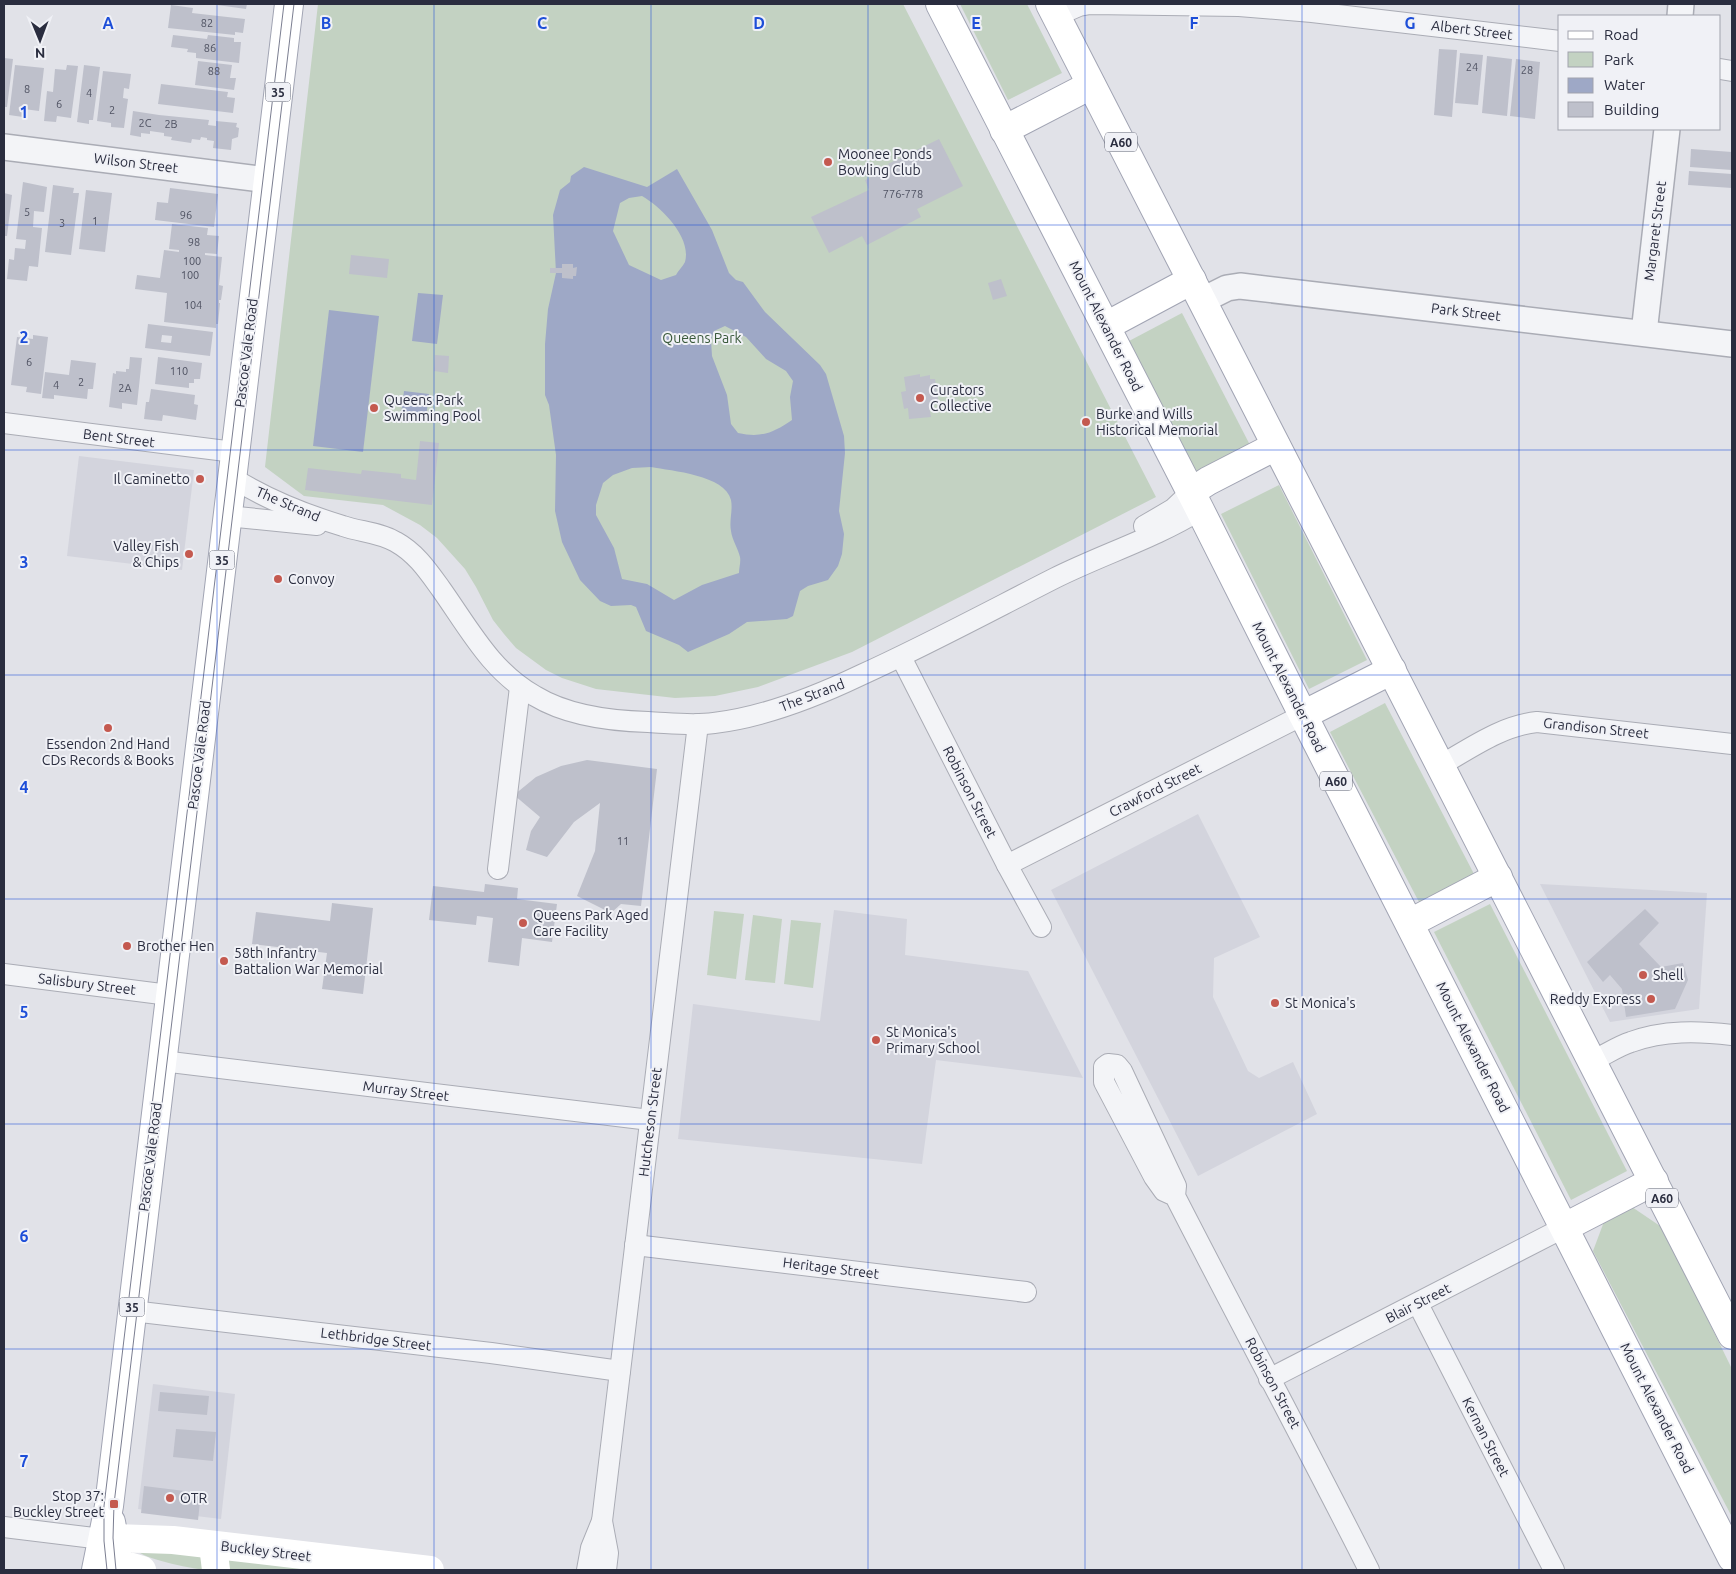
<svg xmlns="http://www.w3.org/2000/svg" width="1736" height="1574" font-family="Ubuntu,sans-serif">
	<rect width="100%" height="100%" fill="#e1e2e8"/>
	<g fill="#d3d4dd">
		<polygon points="79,456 194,470 182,570 67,556"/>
		<polygon points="1198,814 1260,937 1214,958 1213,997 1248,1071 1259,1078 1293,1062 1317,1114 1198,1176 1051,890"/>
		<polygon points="1540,884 1707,893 1699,1009 1610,1022"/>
		<polygon points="834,910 907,919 905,955 1028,971 1083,1078 936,1060 922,1164 678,1139 693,1004 820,1021"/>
		<polygon points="153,1384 235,1394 221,1519 138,1509"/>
	</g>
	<g fill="#c3d2c2">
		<polygon points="318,4 903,4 1156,497 852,652 758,687 715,696 675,698 596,689 562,678 546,670 516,648 504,634 493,620 476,587 465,569 437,538 420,525 383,505 304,496 265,467"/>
		<polygon points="960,4 1027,4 1062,73 1008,100"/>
		<polygon points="1182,313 1251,447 1198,475 1129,341"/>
		<polygon points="1279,485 1367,660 1309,689 1221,514"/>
		<polygon points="1385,703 1474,874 1419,902 1330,732"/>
		<polygon points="1490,904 1627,1171 1571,1200 1434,932"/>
		<polygon points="714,911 744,914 736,979 707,975"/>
		<polygon points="753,915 782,919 775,983 745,980"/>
		<polygon points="791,920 821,923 813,988 784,984"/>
		<polygon points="1632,1207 1663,1228 1732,1369 1732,1517 1593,1251 1605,1219"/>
		<path d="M139,1552H202L208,1570C197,1570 145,1559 139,1552Z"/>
		<polygon points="225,1559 347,1570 223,1570"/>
	</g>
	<g fill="#9ea8c6" fill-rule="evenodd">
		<path d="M584,167L647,187L677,169L712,230L729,273L736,280L743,282L765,312L820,365L826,374L844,436L845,453L839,511L844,534L842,554L838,566L828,580L808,586L800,591L793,616L787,619L747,622L729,634L688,652L679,645L646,631L636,607L631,605L611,606L600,601L580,580L562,542L555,511L556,455L549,405L545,395V344L548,309L556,273L553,215L560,190L570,182L571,176ZM642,196C661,207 692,237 685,262C683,266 678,271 676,275L661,280L629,265L613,231L620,203L629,198ZM725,326L746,337L766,359L786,371L793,381L790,397L792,420C773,433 761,438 738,433L731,424L727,395L712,356L711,340L714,331ZM651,467C672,471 725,475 731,500C733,510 729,521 731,531C732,540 738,548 740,557C741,562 739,568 739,573L702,585L674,600L647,584L622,579L614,548L596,515V505L603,483L613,475L632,468Z"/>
		<polygon points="418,293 443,295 437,344 412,341"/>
		<polygon points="329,310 379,316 363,452 313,446"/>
		<polygon points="404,391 429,394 426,418 401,415"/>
	</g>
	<g fill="#bec0cb" fill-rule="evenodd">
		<polygon points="210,4 247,4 246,9"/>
		<polygon points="171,5 193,8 192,13 245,19 243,33 235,32 235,35 168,28"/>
		<polygon points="173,35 207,39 208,35 234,38 234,42 241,42 239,63 196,58 196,53 187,52 188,49 171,47"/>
		<polygon points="1439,49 1457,50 1452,117 1434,115"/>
		<polygon points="1460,53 1483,55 1478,105 1455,103"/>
		<polygon points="1487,56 1512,59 1507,116 1482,113"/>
		<polygon points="4,58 13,59 7,107 4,107"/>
		<polygon points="1516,59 1540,62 1535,119 1510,116"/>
		<polygon points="198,61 232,65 230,78 236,78 234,90 195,85"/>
		<polygon points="15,65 44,68 39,111 24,109 23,117 9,115"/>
		<polygon points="67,65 78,66 71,118 57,116 56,122 44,121 47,91 53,92 55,69 66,70"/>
		<polygon points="84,65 100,67 93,120 89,120 89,124 77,122"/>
		<polygon points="103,71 131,74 129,89 124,88 123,98 128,99 124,128 111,127 111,123 97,121"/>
		<polygon points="161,84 228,92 227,97 235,98 233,113 158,104"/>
		<polygon points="133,111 159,115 209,120 208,125 216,126 216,121 237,123 236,127 239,128 238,137 232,139 231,150 213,148 214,141 207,140 207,138 201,137 200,140 192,139 191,143 171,140 172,137 164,136 164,133 150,131 150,134 141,133 141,137 130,135"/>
		<polygon points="939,139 963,186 917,209 921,217 867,245 862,236 829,253 811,217 869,190 865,180 890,168 888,164"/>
		<polygon points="1691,149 1732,152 1732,170 1690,167"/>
		<polygon points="1689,171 1732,174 1732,188 1688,185"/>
		<polygon points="23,182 47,187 44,212 34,211 33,227 42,228 38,267 29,266 27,281 7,279 9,259 14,260 15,248 25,249 26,240 16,239"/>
		<polygon points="53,185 74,188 73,193 79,193 71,255 45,252"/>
		<polygon points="170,188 218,194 214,227 155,220 157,202 168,203"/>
		<polygon points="86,190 112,193 105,252 79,249"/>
		<polygon points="4,193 12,195 7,236 4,236"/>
		<polygon points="172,224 208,228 207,235 219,236 217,254 205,253 205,255 222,257 219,285 223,286 221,300 219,300 219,303 220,303 218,324 216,324 216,328 164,322 167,293 135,289 137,275 160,278 164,250 179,252 179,250 169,249"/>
		<polygon points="351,255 389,259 387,278 349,274"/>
		<polygon points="562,264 573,264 573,268 577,267 576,276 573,276 573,279 562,278 562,273 550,273 550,268 562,268"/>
		<polygon points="1001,279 1007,296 993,300 988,283"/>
		<path d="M148,324L213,332L210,356L145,348ZM162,335L172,336L171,343L161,342Z"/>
		<polygon points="33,335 48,337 41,394 26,392 27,387 11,385 17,337 33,339"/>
		<polygon points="435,355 449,356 448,373 434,371"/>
		<polygon points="130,357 142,358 137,405 122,403 122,409 109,407 113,373 116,374 116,371 126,372 126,369 129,369"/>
		<polygon points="158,357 202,363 200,379 194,379 194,383 189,383 189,388 155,384"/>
		<polygon points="71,360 96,363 93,389 88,389 87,399 54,395 54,399 42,398 45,372 69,375"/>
		<polygon points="920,374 920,377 930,375 930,379 935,379 939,404 929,405 931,417 909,419 908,408 904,409 901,392 906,391 904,377"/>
		<polygon points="151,389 195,395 194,404 198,405 196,420 163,415 162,421 144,419 146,402 149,402"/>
		<polygon points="420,441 439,443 432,505 305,490 308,468 361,474 362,470 401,474 401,478 416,480"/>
		<polygon points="587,760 657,769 641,906 621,904 611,913 577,896 595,851 600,803 574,822 547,857 526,850 531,831 540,817 514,795 536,777 561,766"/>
		<polygon points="485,884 518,888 517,899 557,904 552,942 522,938 519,966 488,962 493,918 477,916 476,925 429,920 433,886 484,892"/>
		<polygon points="332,903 373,908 363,994 322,989 327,953 252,944 256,912 330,921"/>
		<polygon points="1645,909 1659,923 1639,944 1661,967 1683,963 1688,980 1675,1009 1626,1017 1622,989 1610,975 1603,982 1587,962"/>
		<polygon points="160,1392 209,1396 207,1415 158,1411"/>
		<polygon points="176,1429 216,1432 213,1461 173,1457"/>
		<polygon points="144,1486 201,1493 198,1520 141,1513"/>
	</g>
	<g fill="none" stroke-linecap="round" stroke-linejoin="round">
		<defs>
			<g id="minor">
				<polyline points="1056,16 1079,6 1090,4 1239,6 1312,12 1560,41"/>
				<polyline points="1720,69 1732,71"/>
				<polyline points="4,423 234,452"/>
				<path d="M231,477C266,499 303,514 343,526C360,532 379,532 396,542C416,553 428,571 441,589C470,630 491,671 535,696C568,716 610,721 648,722C670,723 692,726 714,723C765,717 815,697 861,675C927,645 990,611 1055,578C1103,554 1155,538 1200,510"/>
				<polyline points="227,516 317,525"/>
				<polyline points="1144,526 1173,509 1191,492"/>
				<polyline points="901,657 1007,865 1041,927"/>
				<path d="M1441,765C1471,748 1501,726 1537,722L1732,744"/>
				<polyline points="1007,865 1303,715"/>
				<polyline points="498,869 520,687"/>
				<polyline points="4,974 169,995"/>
				<polyline points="162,1061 650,1120"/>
				<path d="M1592,1061C1605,1055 1618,1046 1631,1042C1664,1030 1698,1031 1732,1035"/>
				<path d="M1175,1196L1176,1186L1122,1071L1117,1065L1108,1064L1104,1067V1082L1154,1177L1164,1191L1175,1196C1239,1321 1306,1445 1369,1570"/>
				<polyline points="635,1245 1026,1292"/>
				<polyline points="1418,1304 1554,1570"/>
				<polyline points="132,1311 491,1353 620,1371"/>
				<polyline points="1269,1379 1565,1227"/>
				<polyline points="602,1521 608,1553 606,1570"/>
				<polyline points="4,1527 102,1539"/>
				<polyline points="587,1570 591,1548 602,1521 698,724"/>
			</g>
			<g id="tertiary">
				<polyline points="1680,16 1681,4"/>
				<polyline points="4,147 268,180"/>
				<polyline points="1203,300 1227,288 1240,286 1732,344"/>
				<polyline points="1644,333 1667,129"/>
			</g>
			<g id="primary">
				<polyline points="940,4 1200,510 1303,715 1732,1558"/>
				<polyline points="1050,4 1732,1335"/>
				<polyline points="1004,130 1091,85"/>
				<polyline points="1106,326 1192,280"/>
				<polyline points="1191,492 1208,481 1276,446"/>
				<polyline points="1303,715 1392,670"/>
				<polyline points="1410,923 1498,877"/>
				<polyline points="1565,1227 1654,1181"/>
				<polyline points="111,1522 120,1570"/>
				<polyline points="96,1570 109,1506 289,4"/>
			</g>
		</defs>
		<use href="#minor" stroke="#aaacb5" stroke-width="22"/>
		<use href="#tertiary" stroke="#aaacb5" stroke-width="28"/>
		<use href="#primary" stroke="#a1a4b3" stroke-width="30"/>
		<use href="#minor" stroke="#f3f4f7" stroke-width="20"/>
		<use href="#tertiary" stroke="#f3f4f7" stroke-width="25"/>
		<g stroke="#fff" stroke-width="28">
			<polyline points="114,1538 173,1540 430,1570"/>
			<polyline points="213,1545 216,1570"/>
			<polyline points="118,1563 142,1570"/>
		</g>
		<use href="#primary" stroke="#fff" stroke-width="28"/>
		<g stroke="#7b7e91" stroke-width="1">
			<polyline points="107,1570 104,1541 104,1506 284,4"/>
			<polyline points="116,1570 113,1538 114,1504 294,4"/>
		</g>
	</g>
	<path fill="none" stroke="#1d4ed8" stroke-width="1" stroke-opacity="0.55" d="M217,4V1570M434,4V1570M651,4V1570M868,4V1570M1085,4V1570M1302,4V1570M1519,4V1570M4,225H1732M4,450H1732M4,675H1732M4,899H1732M4,1124H1732M4,1349H1732"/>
	<g fill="#c4594f" stroke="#f0f1f6" stroke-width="2">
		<circle cx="828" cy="162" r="5"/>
		<circle cx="920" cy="398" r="5"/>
		<circle cx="374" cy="408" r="5"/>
		<circle cx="1086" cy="422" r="5"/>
		<circle cx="200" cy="479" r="5"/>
		<circle cx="189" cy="554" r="5"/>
		<circle cx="278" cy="579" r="5"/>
		<circle cx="108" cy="728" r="5"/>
		<circle cx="523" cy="923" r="5"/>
		<circle cx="127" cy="946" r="5"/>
		<circle cx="224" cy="961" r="5"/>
		<circle cx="1643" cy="975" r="5"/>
		<circle cx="1651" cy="999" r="5"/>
		<circle cx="1275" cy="1003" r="5"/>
		<circle cx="876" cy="1040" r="5"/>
		<circle cx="170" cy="1498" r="5"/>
		<rect x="109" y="1499" width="10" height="10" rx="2.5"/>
	</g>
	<g text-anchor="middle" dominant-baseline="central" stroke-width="4" stroke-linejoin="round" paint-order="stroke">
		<g font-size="11" fill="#4f5262">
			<text x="207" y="23">82</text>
			<text x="210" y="48">86</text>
			<text x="1472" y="67">24</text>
			<text x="1527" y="70">28</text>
			<text x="214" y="71">88</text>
			<text x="27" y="89">8</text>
			<text x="89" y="93">4</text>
			<text x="59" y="104">6</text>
			<text x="112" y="110">2</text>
			<text x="145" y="123">2C</text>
			<text x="171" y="124">2B</text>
			<text x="903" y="194">776-778</text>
			<text x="27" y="212">5</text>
			<text x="186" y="215">96</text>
			<text x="95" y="221">1</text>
			<text x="62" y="223">3</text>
			<text x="194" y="242">98</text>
			<text x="192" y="261">100</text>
			<text x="190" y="275">100</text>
			<text x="193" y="305">104</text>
			<text x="29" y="362">6</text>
			<text x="179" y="371">110</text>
			<text x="81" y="382">2</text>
			<text x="56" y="385">4</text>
			<text x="125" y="388">2A</text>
			<text x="623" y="841">11</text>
		</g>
		<g fill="#f0f1f6" stroke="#656876" stroke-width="1">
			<rect x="265.5" y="82.5" width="25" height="19" rx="4"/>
			<rect x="1105" y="132.5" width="32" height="19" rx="4"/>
			<rect x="209.5" y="550.5" width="25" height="19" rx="4"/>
			<rect x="1320" y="771.5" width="32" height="19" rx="4"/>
			<rect x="1646" y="1188.5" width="32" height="19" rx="4"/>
			<rect x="119.5" y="1297.5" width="25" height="19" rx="4"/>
		</g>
		<g font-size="12" font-weight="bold" fill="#2a2d3f">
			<text x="278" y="92">35</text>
			<text x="1121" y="142">A60</text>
			<text x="222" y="560">35</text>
			<text x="1336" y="781">A60</text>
			<text x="1662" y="1198">A60</text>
			<text x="132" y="1307">35</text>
		</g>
		<g font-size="14" fill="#2a2d3f" stroke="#f0f1f6">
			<text transform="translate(1472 30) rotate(7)">Albert Street</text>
			<text transform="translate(136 163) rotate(7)">Wilson Street</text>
			<text transform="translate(1655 231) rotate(-83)">Margaret Street</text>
			<text transform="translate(1466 312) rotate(7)">Park Street</text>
			<text transform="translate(1106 326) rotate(63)">Mount Alexander Road</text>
			<text transform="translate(246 353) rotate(-83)">Pascoe Vale Road</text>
			<text transform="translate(119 438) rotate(7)">Bent Street</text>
			<text transform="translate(288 504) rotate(23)">The Strand</text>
			<text transform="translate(1289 687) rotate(63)">Mount Alexander Road</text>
			<text transform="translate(812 695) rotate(-21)">The Strand</text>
			<text transform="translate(1596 728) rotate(6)">Grandison Street</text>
			<text transform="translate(199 755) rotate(-83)">Pascoe Vale Road</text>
			<text transform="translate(1155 790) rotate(-27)">Crawford Street</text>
			<text transform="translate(970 792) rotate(63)">Robinson Street</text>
			<text transform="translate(87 984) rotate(7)">Salisbury Street</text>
			<text transform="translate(1473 1047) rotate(63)">Mount Alexander Road</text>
			<text transform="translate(406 1091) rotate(7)">Murray Street</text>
			<text transform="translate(650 1122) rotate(-83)">Hutcheson Street</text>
			<text transform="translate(150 1157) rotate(-83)">Pascoe Vale Road</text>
			<text transform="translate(831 1268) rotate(7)">Heritage Street</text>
			<text transform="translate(1418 1303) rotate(-27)">Blair Street</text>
			<text transform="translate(376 1339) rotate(7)">Lethbridge Street</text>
			<text transform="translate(1273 1383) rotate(62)">Robinson Street</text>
			<text transform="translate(1657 1408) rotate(63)">Mount Alexander Road</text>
			<text transform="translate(1486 1437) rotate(63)">Kernan Street</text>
			<text transform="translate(266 1551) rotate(7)">Buckley Street</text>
		</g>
		<g font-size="14" fill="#2a2d3f" stroke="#f0f1f6" text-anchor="start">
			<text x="838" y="154">Moonee Ponds<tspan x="838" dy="16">Bowling Club</tspan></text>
			<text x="930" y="390">Curators<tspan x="930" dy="16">Collective</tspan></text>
			<text x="384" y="400">Queens Park<tspan x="384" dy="16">Swimming Pool</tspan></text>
			<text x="1096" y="414">Burke and Wills<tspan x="1096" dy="16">Historical Memorial</tspan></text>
			<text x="190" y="479" text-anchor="end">Il Caminetto</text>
			<text x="179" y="546" text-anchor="end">Valley Fish<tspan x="179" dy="16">&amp; Chips</tspan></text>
			<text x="288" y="579">Convoy</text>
			<text x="108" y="744" text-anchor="middle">Essendon 2nd Hand<tspan x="108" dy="16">CDs Records &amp; Books</tspan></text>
			<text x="533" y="915">Queens Park Aged<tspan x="533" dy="16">Care Facility</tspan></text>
			<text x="137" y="946">Brother Hen</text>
			<text x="234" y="953">58th Infantry<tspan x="234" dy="16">Battalion War Memorial</tspan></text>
			<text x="1653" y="975">Shell</text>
			<text x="1641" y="999" text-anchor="end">Reddy Express</text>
			<text x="1285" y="1003">St Monica's</text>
			<text x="886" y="1032">St Monica's<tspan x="886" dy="16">Primary School</tspan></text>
			<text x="104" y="1496" text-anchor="end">Stop 37:<tspan x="104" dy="16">Buckley Street</tspan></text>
			<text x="180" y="1498">OTR</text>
		</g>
		<g font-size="14" fill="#39593a" stroke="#f0f1f6">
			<text x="702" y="338">Queens Park</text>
		</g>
	</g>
	<g font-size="16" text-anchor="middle" font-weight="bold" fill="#1d4ed8" stroke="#f0f1f6" stroke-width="4" stroke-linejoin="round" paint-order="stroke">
		<text x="108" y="29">A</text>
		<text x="326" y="29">B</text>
		<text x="542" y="29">C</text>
		<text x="759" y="29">D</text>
		<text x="976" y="29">E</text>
		<text x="1194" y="29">F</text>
		<text x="1410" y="29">G</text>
		<text x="24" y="118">1</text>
		<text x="24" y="343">2</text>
		<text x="24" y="568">3</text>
		<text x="24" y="793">4</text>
		<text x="24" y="1018">5</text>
		<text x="24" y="1242">6</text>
		<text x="24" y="1467">7</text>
	</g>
	<rect width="1736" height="1574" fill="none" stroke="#2a2d3f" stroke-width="10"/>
	<rect x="1558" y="15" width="162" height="115" fill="#f0f1f6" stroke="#a1a3ad"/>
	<rect x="1568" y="31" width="25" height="8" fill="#ffffff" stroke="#a1a3ad"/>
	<text x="1604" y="40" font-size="15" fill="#2a2d3f">Road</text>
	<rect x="1568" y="52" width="25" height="15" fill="#c3d2c2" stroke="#a1a3ad"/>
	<text x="1604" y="65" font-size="15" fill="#2a2d3f">Park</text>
	<rect x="1568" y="78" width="25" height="15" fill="#9ea8c6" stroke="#a1a3ad"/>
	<text x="1604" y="90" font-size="15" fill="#2a2d3f">Water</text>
	<rect x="1568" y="102" width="25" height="15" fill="#bec0cb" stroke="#a1a3ad"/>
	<text x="1604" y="115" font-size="15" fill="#2a2d3f">Building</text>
	<g transform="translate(40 40) rotate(179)" stroke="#f0f1f6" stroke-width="4" paint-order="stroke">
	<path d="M0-4L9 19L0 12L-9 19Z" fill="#2a2d3f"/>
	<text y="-8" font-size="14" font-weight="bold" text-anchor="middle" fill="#2a2d3f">N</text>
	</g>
</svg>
